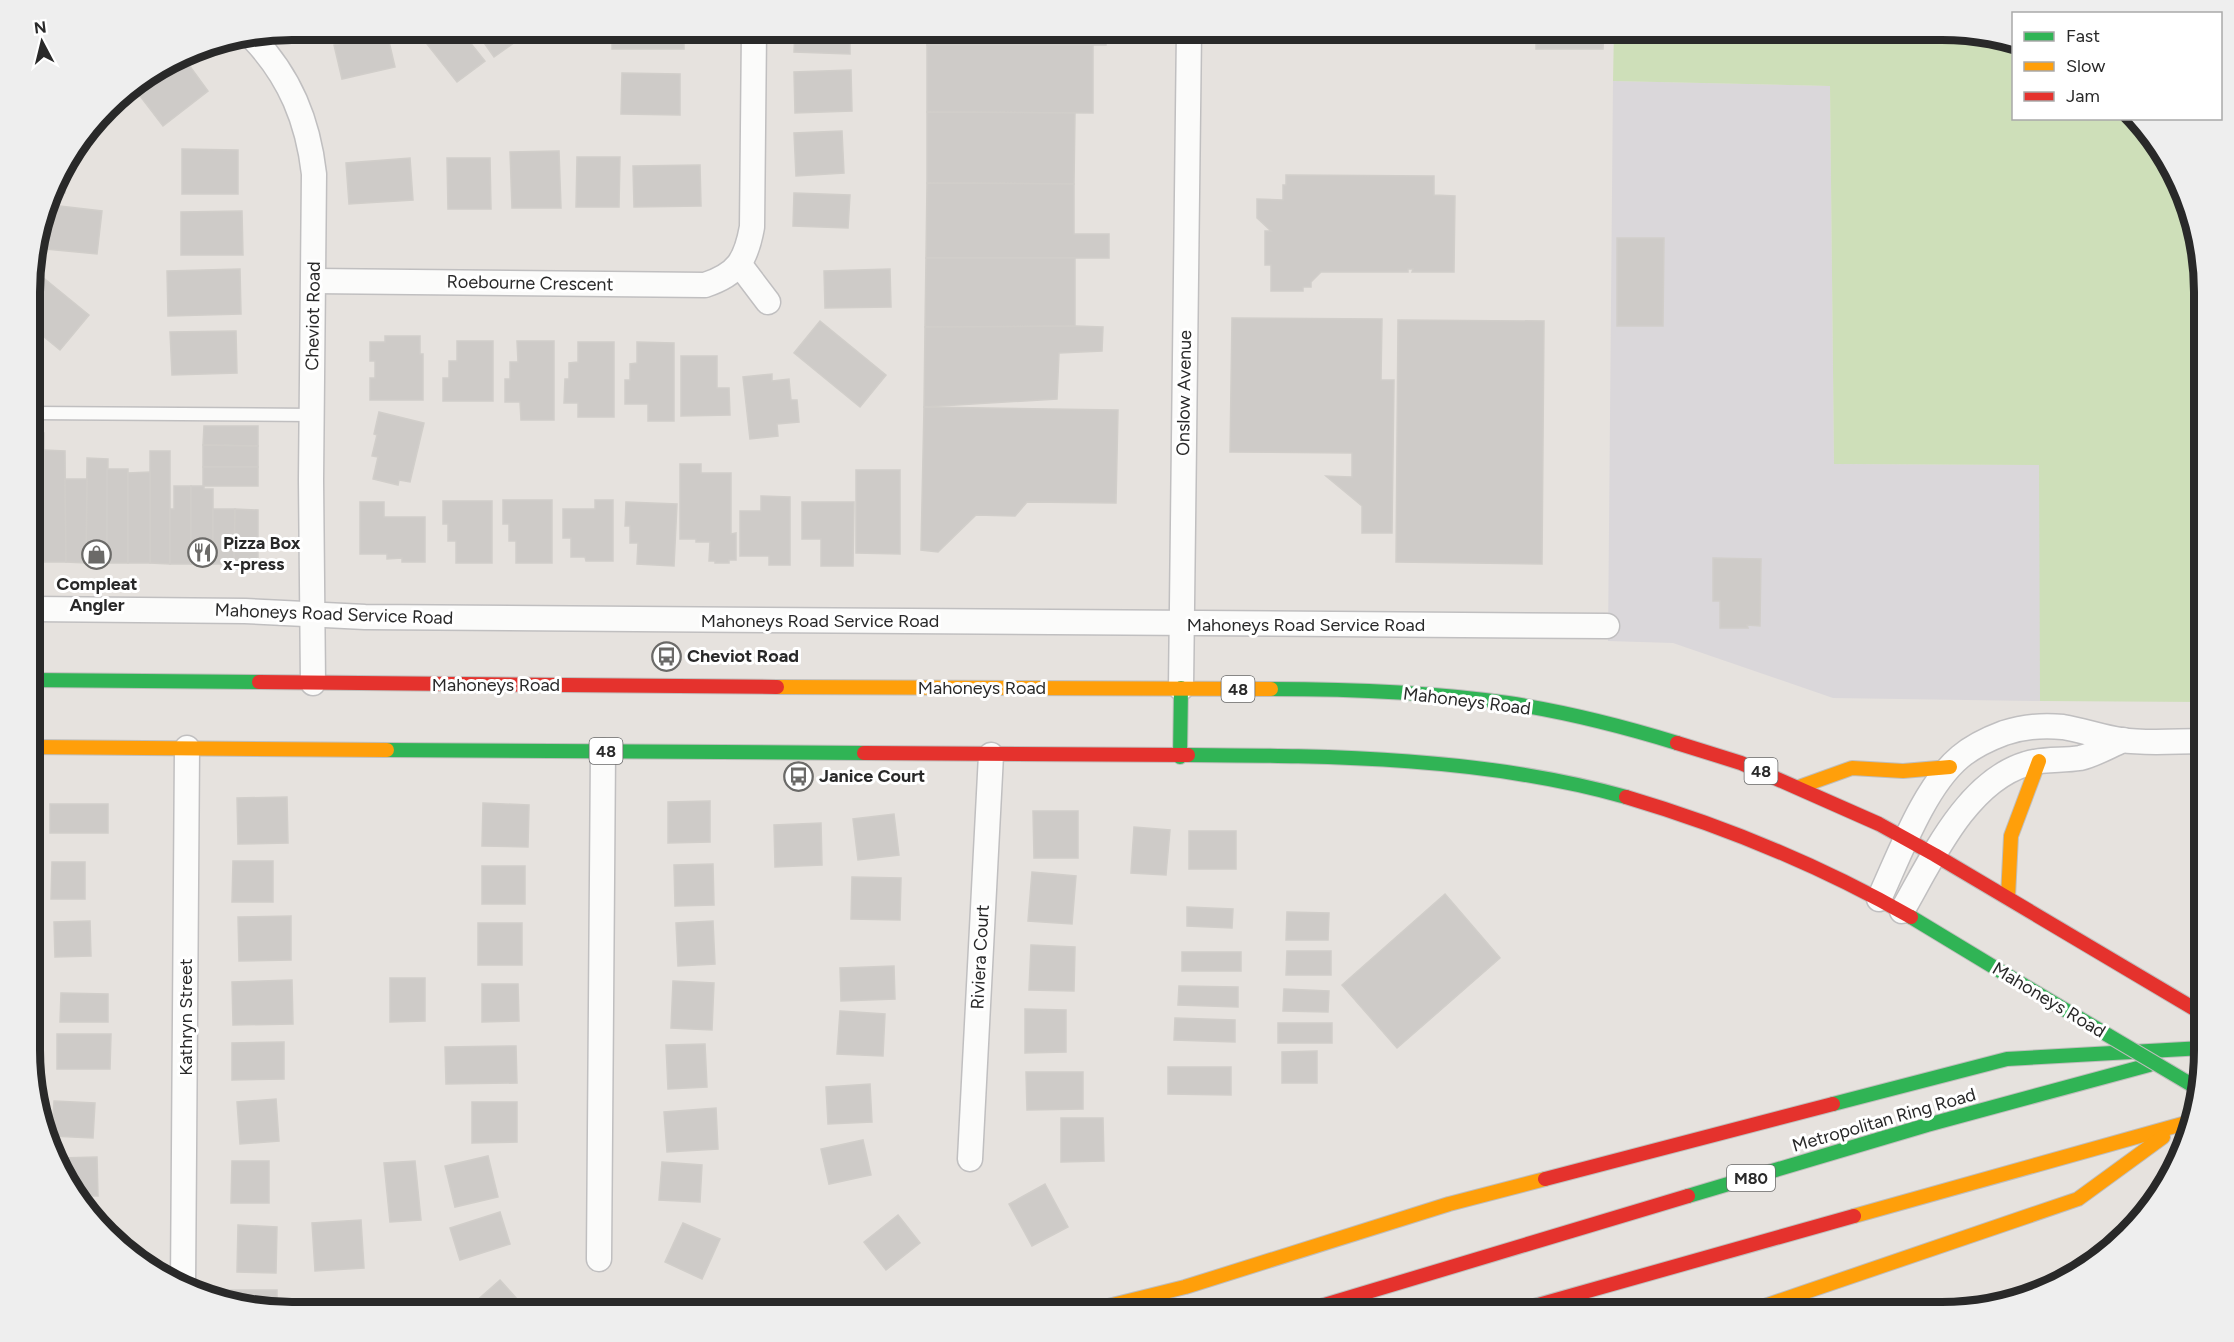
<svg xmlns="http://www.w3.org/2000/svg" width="2234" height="1342" font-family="Figtree,sans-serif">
	<rect width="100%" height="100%" fill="#e6e2de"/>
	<polygon fill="#dad7da" points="1613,81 1830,86 1834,464 2040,465 2040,701 1833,698 1673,643 1608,641"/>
	<polygon fill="#cedfb9" points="1614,30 1942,30 2010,39 2014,41 2014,118 2136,119 2169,161 2203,275 2203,702 2040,701 2039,465 1834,464 1830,86 1613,81"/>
	<g fill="#cecbc8" stroke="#d1ceca" stroke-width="1.5">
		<polygon points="435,30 460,30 485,61 457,82 423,39"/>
		<polygon points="475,30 532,30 494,57"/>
		<rect x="612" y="30" width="72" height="19"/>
		<polygon points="795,30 850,30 850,54 794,52"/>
		<polygon points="929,30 1106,30 1106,45 927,45"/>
		<polygon points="1536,30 1604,30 1603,49 1536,49"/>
		<polygon points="387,33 395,67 342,79 334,45"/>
		<polygon points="927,45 1093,45 1093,113 927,112"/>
		<polygon points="186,61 208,91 163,126 140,96"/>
		<polygon points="851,70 852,111 795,113 794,72"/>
		<polygon points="622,73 680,74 680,115 621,114"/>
		<polygon points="927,112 1075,113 1074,184 927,183"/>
		<polygon points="842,131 844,173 796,176 794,133"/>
		<polygon points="182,149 238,150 238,194 182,194"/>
		<polygon points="559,151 561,208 512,208 510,152"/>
		<polygon points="577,157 620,157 619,207 576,207"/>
		<polygon points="410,158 413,200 349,204 346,163"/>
		<polygon points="447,158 490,158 491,209 448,209"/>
		<polygon points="69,160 65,193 53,192 57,176"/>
		<polygon points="700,165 701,206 634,207 633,166"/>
		<polygon points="1286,175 1434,176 1434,195 1455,196 1454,272 1412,272 1413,269 1408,269 1408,272 1321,272 1311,282 1311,287 1303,287 1303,291 1271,291 1271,265 1265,265 1265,231 1271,231 1257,218 1257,199 1283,200 1283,185 1286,185"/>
		<polygon points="927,183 1074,184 1074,234 1109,234 1109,258 926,258"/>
		<polygon points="794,193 850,195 848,228 793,226"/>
		<polygon points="51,205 102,211 97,254 46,249"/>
		<polygon points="242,211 243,255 181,255 181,212"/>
		<polygon points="1617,238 1664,238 1663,326 1617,326"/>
		<polygon points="926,258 1075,258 1075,326 925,327"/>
		<polygon points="240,269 241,314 168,316 167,271"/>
		<polygon points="890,269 891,307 825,308 824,271"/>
		<polygon points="35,271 89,315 60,350 32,327 32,275"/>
		<polygon points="1232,318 1382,319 1381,380 1394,380 1392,533 1362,533 1362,506 1326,476 1352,477 1352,453 1230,452"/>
		<polygon points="1398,320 1544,321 1542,564 1396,562"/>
		<polygon points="820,321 886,375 860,407 794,353"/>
		<polygon points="1075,326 1103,327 1102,351 1059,353 1057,399 924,407 925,327"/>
		<polygon points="236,331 237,373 172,375 170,332"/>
		<polygon points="385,336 420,336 420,354 423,354 423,400 370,400 370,378 375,378 375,361 370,361 370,342 385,342"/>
		<polygon points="457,341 493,341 493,401 443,401 443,378 449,378 449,361 457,361"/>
		<polygon points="517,341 554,341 554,420 521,420 520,402 505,402 505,379 510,379 510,362 518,362"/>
		<polygon points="578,342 614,342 614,417 578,417 578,403 564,403 565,379 569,379 569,363 578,362"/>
		<polygon points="637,342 674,343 674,421 648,421 648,404 625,404 625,380 630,380 630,364 637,363"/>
		<polygon points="681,356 717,356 717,388 729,388 730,415 681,416"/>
		<polygon points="772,374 772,381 789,379 791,400 797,400 799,422 777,424 778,436 750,439 743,377"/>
		<polygon points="924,407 1118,410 1116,503 1027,502 1015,516 976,515 938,552 921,550"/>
		<polygon points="379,412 424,423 410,482 399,480 398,485 373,479 378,457 372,456 377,435 374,434"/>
		<polygon points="204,426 258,426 258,446 203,445"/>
		<polygon points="32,433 44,433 43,562 32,562"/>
		<polygon points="203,445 258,446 258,467 203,467"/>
		<polygon points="44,450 65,451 66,562 43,562"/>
		<polygon points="150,451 170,451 170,564 150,563"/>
		<polygon points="87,458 108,459 107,563 86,563"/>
		<polygon points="680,464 701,464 701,473 731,473 731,534 736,533 736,560 729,560 729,563 715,563 715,561 709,561 710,542 696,542 696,539 680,539"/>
		<rect x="203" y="467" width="55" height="19"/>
		<rect x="107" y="469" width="21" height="94"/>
		<polygon points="856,470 900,470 900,554 856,553"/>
		<polygon points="150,472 150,563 128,563 128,473"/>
		<polygon points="65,479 87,479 86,563 66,562"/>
		<polygon points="174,486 191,486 191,564 170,564 170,509 174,509"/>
		<polygon points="191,486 204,486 204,489 213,489 213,564 191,564"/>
		<polygon points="761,496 790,497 790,565 769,565 769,556 740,556 740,511 761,511"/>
		<polygon points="503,500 552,500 552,563 516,563 516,541 509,541 509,524 503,524"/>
		<polygon points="595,500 613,500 613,561 586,561 585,557 571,557 571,538 563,538 563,509 595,509"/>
		<polygon points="443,501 492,501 492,563 456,563 456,541 448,541 448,524 443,524"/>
		<polygon points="360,502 384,502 384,517 425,517 425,562 402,562 402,558 387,559 387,554 360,554"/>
		<polygon points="626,502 677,504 674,566 637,564 638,543 630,543 630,526 625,526"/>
		<polygon points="802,502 854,502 853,566 821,566 821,539 802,539"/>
		<polygon points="213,509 235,509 234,564 213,564"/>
		<polygon points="235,509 258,510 258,564 234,564"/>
		<polygon points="1713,558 1761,559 1760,626 1747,625 1748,628 1720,628 1720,601 1713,601"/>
		<polygon points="287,797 288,843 238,844 237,798"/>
		<polygon points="710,801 710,842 668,843 668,802"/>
		<polygon points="483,803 529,805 528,847 482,846"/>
		<rect x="50" y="804" width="58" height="29"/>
		<polygon points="1033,811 1078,811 1078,858 1034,858"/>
		<polygon points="894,814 899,855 858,860 853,819"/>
		<polygon points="821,823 822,865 775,867 774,825"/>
		<polygon points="1134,827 1170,830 1166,875 1131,873"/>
		<rect x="1189" y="831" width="47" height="38"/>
		<polygon points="233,861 273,861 273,902 232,902"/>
		<polygon points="52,862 85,862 85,899 51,899"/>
		<polygon points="713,864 714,905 675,906 674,865"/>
		<rect x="482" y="866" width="43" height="38"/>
		<polygon points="1032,872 1076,876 1072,924 1028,921"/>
		<polygon points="852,877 901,878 900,920 851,919"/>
		<polygon points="1445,894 1500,958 1397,1048 1342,985"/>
		<polygon points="1187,907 1233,909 1232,928 1187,926"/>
		<polygon points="1287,912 1329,913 1328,940 1286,940"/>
		<polygon points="291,916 291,960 239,961 238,917"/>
		<polygon points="90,921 91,956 55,957 54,922"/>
		<polygon points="713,921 715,964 678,966 676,923"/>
		<rect x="478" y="923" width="44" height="42"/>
		<polygon points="1031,945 1075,947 1074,991 1029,990"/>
		<polygon points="1287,951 1331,951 1331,975 1286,975"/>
		<rect x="1182" y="952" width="59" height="19"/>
		<polygon points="894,966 895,999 841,1001 840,968"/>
		<polygon points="390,978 425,978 425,1021 390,1022"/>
		<polygon points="292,980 293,1024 233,1025 232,982"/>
		<polygon points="673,981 714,983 712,1030 671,1028"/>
		<polygon points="482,984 518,984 519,1021 482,1022"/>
		<polygon points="1179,986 1238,987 1238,1007 1178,1005"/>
		<polygon points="1284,989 1329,991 1328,1012 1283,1011"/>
		<polygon points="61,993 108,994 108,1022 60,1022"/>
		<polygon points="1025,1009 1066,1010 1066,1052 1025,1053"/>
		<polygon points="840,1011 885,1014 883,1056 837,1054"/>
		<polygon points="1175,1018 1235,1020 1235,1042 1174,1040"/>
		<rect x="1278" y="1023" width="54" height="20"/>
		<polygon points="57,1034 111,1034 110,1069 57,1069"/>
		<polygon points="284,1042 284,1079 232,1080 232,1043"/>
		<polygon points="705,1044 707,1087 668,1089 666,1045"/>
		<polygon points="516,1046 517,1083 446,1084 445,1047"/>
		<polygon points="1317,1051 1317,1083 1282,1083 1282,1052"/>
		<polygon points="1168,1067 1231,1067 1231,1095 1168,1094"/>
		<polygon points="1026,1072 1083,1072 1083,1109 1027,1110"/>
		<polygon points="870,1084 872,1122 828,1124 826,1087"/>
		<polygon points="276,1099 279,1141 240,1144 237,1102"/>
		<polygon points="54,1101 95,1103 93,1138 52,1136"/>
		<polygon points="472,1102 517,1102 517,1142 472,1143"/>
		<polygon points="716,1108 718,1149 667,1152 664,1112"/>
		<polygon points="1061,1118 1103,1118 1104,1161 1061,1162"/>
		<polygon points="863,1140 871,1175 829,1184 821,1149"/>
		<polygon points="488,1156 498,1197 455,1207 445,1166"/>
		<polygon points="97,1157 98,1196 75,1196 60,1158"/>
		<polygon points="232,1161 269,1161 269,1203 231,1203"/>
		<polygon points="415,1161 421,1220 390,1222 384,1163"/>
		<polygon points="662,1162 702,1165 700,1202 659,1200"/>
		<polygon points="1045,1184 1068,1227 1032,1246 1009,1204"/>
		<polygon points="500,1212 510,1244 460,1260 450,1228"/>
		<polygon points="898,1215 920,1243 886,1270 864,1242"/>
		<polygon points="361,1220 364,1268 315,1271 312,1223"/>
		<polygon points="683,1223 720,1239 702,1279 665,1262"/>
		<polygon points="238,1225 277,1227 276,1273 237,1272"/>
		<polygon points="500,1280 524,1307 518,1312 466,1312 465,1311"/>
		<polygon points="227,1290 277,1290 277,1310 227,1303"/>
	</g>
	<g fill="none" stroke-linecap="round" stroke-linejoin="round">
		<defs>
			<polyline id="lane" points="32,413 312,415"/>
			<g id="street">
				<path d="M253,38C290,77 308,121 314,174L311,480L313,683"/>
				<polyline points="740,265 768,302"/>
				<path d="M314,281L705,285C738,274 746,260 752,227L754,30"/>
				<polyline points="32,609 245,611 365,617 1607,626"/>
				<polyline points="1181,688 1189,30"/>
				<path d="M1879,899C1899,856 1924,787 1960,757C1973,746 1988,739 2004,733C2022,727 2043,725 2063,727C2082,730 2101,737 2121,740C2147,744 2177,741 2203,741"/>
				<path d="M1902,911C1931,861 1966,782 2026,764C2044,758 2062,761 2080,758C2094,755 2109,746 2123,740"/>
				<polyline points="970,1159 991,755"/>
				<polyline points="599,1259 603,751"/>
				<polyline points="183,1286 187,748"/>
			</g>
			<g id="fast">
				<polyline points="32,680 259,682"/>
				<path d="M1271,689C1349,689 1430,692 1508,703C1566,712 1622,726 1677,743"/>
				<polyline points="387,750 864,753"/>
				<path d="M1188,755C1334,756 1484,757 1626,797"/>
				<polyline points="1180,757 1181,688"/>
				<polyline points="1911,917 2030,989"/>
				<polyline points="1833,1104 2007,1059 2203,1048"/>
				<polyline points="1688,1196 1927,1125 2149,1065"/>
			</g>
			<g id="slow">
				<polyline points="777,687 1271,689"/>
				<polyline points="32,747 387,750"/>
				<polyline points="1799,787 1852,768 1903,771 1950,767"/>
				<polyline points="2008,897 2011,836 2039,761"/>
				<polyline points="1854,1216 2186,1123"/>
				<polyline points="1084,1312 1185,1287 1449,1204 1545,1179"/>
				<polyline points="1747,1312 2078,1199 2163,1137"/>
			</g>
			<g id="jam">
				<polyline points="259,682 777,687"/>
				<polyline points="1677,743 1741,763 1879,824 1935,855 2203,1014"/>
				<polyline points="864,753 1188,755"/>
				<path d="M1626,797C1724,826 1821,866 1911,917"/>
				<polyline points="1545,1179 1833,1104"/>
				<polyline points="1301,1312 1688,1196"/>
				<polyline points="1513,1312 1854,1216"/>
			</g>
		</defs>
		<use href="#lane" stroke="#c0bfc0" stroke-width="15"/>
		<use href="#street" stroke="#c0bfc0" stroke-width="27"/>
		<use href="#fast" stroke="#bfbebc" stroke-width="16"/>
		<use href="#slow" stroke="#bfbebc" stroke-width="16"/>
		<use href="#jam" stroke="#bfbebc" stroke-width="16"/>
		<use href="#lane" stroke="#fbfbfa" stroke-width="12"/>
		<use href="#street" stroke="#fbfbfa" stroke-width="24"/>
		<use href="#fast" stroke="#30b455" stroke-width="14"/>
		<use href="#slow" stroke="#ff9f0a" stroke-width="14"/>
		<use href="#jam" stroke="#e5322d" stroke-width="14"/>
		<defs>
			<polyline id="fast-bridge" points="2030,989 2197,1088"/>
		</defs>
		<use href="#fast-bridge" stroke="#bfbebc" stroke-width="16" stroke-linecap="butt"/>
		<use href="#fast-bridge" stroke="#30b455" stroke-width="14"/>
	</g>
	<defs>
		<symbol id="restaurant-ring" viewBox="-11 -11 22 22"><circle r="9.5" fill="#fff" stroke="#6b6a68" stroke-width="1.5"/><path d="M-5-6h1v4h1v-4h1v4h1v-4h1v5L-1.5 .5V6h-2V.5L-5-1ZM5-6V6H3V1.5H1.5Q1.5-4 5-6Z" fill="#6b6a68"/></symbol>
		<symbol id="shop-ring" viewBox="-11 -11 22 22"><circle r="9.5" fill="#fff" stroke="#6b6a68" stroke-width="1.5"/><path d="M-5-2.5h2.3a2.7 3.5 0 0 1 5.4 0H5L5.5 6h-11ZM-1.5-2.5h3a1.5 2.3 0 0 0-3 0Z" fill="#6b6a68"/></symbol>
		<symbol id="bus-ring" viewBox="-11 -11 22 22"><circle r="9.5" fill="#fff" stroke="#6b6a68" stroke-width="1.5"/><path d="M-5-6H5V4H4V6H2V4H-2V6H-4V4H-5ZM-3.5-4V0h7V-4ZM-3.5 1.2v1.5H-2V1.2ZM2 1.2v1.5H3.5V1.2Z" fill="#6b6a68"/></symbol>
	</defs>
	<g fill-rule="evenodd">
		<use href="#restaurant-ring" x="186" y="536" width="33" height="33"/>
		<use href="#shop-ring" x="80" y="538" width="33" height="33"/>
		<use href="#bus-ring" x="650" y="640" width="33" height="33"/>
		<use href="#bus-ring" x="782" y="760" width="33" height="33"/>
	</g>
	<g text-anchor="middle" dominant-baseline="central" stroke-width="6" stroke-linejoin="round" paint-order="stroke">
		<g fill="#fff" stroke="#696969" stroke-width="1.5">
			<rect x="1221.5" y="676" width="33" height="26" rx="4.5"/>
			<rect x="589.5" y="738" width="33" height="26" rx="4.5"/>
			<rect x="1744.5" y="758" width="33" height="26" rx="4.5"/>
			<rect x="1727" y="1165" width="48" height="26" rx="4.5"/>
		</g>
		<g font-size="16" font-weight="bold" fill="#292929">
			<text x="1238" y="689">48</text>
			<text x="606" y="751">48</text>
			<text x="1761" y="771">48</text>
			<text x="1751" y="1178">M80</text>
		</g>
		<g font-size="18" fill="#292929" stroke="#fff">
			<text transform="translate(530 283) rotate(1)">Roebourne Crescent</text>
			<text transform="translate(313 316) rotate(-89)">Cheviot Road</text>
			<text transform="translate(1184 393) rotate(-89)">Onslow Avenue</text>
			<text transform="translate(334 614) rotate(2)">Mahoneys Road Service Road</text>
			<text x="820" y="621">Mahoneys Road Service Road</text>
			<text x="1306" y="625">Mahoneys Road Service Road</text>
			<text x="496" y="685">Mahoneys Road</text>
			<text x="982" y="688">Mahoneys Road</text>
			<text transform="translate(1467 701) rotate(7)">Mahoneys Road</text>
			<text transform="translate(980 957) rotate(-87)">Riviera Court</text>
			<text transform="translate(2049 1000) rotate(31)">Mahoneys Road</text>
			<text transform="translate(186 1017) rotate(-90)">Kathryn Street</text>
			<text transform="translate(1884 1120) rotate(-16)">Metropolitan Ring Road</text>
		</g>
		<g font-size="18" font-weight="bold" fill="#292929" stroke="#fff" text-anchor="start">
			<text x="223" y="543">Pizza Box<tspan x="223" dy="21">x-press</tspan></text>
			<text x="97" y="584" text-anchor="middle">Compleat<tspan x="97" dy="21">Angler</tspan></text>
			<text x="687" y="656">Cheviot Road</text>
			<text x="819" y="776">Janice Court</text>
		</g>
	</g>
	<path d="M0 0H2234V1342H0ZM292 40H1942A252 252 0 0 1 2194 292V1050A252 252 0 0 1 1942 1302H292A252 252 0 0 1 40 1050V292A252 252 0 0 1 292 40Z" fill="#eee" fill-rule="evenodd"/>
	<path fill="none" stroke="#292929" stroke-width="8" d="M292 40H1942A252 252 0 0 1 2194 292V1050A252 252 0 0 1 1942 1302H292A252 252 0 0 1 40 1050V292A252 252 0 0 1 292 40Z"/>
	<rect x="2012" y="12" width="210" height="108" fill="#ffffff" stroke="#a9a9a9" stroke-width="1.5"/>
	<rect x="2024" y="32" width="30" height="9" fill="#30b455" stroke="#a9a9a9" stroke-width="1.5"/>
	<text x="2066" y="42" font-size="18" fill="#292929">Fast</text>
	<rect x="2024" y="62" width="30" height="9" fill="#ff9f0a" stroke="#a9a9a9" stroke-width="1.5"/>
	<text x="2066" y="72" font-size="18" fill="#292929">Slow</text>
	<rect x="2024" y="92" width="30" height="9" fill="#e5322d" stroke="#a9a9a9" stroke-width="1.5"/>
	<text x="2066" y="102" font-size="18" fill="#292929">Jam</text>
	<g transform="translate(42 42) rotate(353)" stroke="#ffffff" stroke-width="4.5" paint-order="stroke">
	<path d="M0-4.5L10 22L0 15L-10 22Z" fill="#292929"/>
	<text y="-9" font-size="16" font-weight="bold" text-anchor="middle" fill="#292929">N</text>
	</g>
</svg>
